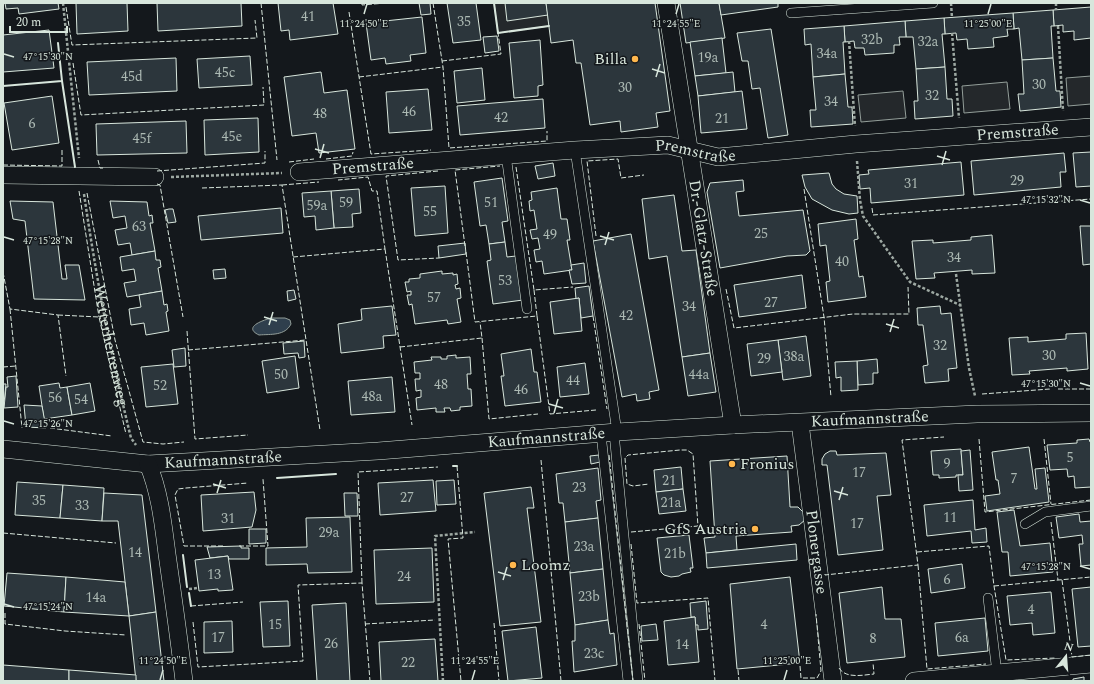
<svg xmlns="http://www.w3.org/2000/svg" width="1094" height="684" font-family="Spectral,serif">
	<rect width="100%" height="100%" fill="#14181c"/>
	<g fill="#24282b" stroke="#939e99">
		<polygon points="494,3 546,3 549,26 498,33"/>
		<polygon points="1091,76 1091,104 1068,106 1066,78"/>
		<polygon points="1007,82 1010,109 964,113 962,86"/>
		<polygon points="903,91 906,118 861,122 858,95"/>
	</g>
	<path fill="#2f3f4d" stroke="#939e99" d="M271,318H285L290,320L291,324C285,336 271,334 259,335C242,327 264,320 271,318Z"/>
	<g fill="#2c363c" stroke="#d8e6dc">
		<polygon points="5,3 58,3 59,9 19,14 18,8 6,9"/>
		<polygon points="76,3 127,3 128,31 77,34"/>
		<polygon points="157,3 241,3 242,26 158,31"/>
		<polygon points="278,3 333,3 338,34 290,40 289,30 281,31"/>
		<polygon points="419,3 430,3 431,14 421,15"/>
		<polygon points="447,3 476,3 481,40 453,43"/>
		<polygon points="505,3 546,3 548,15 507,21"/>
		<polygon points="546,3 655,3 670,111 656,113 658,127 621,132 620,121 590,125 581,63 576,63 573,40 551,43"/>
		<polygon points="680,3 719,3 725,38 686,43"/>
		<polygon points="719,3 778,3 778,7 721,15"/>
		<polygon points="1091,7 1091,38 1074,40 1074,31 1063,32 1063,25 1054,26 1053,10"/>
		<polygon points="1053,10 1054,26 1051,26 1053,58 1022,60 1019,28 1014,29 1013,13"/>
		<polygon points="1013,13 1014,29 1007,29 1008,36 993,38 994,47 968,49 967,39 957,40 956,33 945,34 944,18"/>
		<polygon points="422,17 426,53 410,55 411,61 386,64 385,58 371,60 366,23"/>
		<polygon points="944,18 945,34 942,34 945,67 916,69 913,37 906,37 905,21"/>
		<polygon points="905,21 906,37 899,37 900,45 894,45 894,53 865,55 864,48 855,48 854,41 845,42 844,26"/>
		<polygon points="844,26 845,42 843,42 845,74 813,77 811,44 805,45 804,29"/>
		<polygon points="771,29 788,135 768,138 760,88 752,89 748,61 742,61 737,33"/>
		<polygon points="49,30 54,68 3,72 3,35"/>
		<polygon points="497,36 499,51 485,53 483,37"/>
		<polygon points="722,38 726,73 695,76 690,42"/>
		<polygon points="540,40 543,85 538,86 538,96 514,98 509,43"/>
		<polygon points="250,56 252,85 199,88 197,59"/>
		<polygon points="176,58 177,91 89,95 87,62"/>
		<polygon points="1053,58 1056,91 1060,91 1061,107 1020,111 1018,94 1024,94 1022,60"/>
		<polygon points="945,67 947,99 952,99 953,116 915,119 914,101 918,101 916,69"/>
		<polygon points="482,68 485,100 457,103 454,71"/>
		<polygon points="321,72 324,93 347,90 355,149 319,153 316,133 292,136 284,77"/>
		<polygon points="733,72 735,92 698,96 695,76"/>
		<polygon points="845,74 848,107 852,107 853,124 811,127 810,110 816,110 813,77"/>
		<polygon points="428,89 432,130 389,133 386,92"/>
		<polygon points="742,91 747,129 701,133 698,96"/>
		<polygon points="52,96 59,143 12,150 4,103"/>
		<polygon points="543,99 545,128 460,135 457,106"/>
		<polygon points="258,118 259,152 205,155 204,120"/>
		<polygon points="186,121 187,153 97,155 96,124"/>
		<polygon points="1091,152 1091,186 1076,187 1073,153"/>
		<polygon points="1064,153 1066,172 1060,172 1061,187 974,195 971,161"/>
		<polygon points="961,162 964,195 871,203 870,188 860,189 859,175 869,174 868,170"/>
		<polygon points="553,163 555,176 538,179 535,166"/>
		<polygon points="829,173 832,184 836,189 844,194 857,196 858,213 849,214 832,210 812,199 805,187 802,175"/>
		<polygon points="502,178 508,221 502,222 505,242 489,244 486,225 480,226 474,182"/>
		<polygon points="743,180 744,191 736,192 739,216 803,210 810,251 806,255 787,256 720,268 707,192 710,183"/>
		<polygon points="445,186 448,233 415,236 411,188"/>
		<polygon points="557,188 561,219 567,219 570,240 567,240 572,270 544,274 542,261 536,262 534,250 540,249 538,238 532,239 530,230 537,229 534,210 530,211 529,201 532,200 531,192"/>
		<polygon points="359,189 361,213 352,214 353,227 334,228 331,191"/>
		<polygon points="331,191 334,228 316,230 315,216 304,217 302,193"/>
		<polygon points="674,195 682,251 696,250 710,353 682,357 667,256 649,259 642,199"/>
		<polygon points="10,201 53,202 62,279 67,279 65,265 79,265 85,300 34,299 25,221 13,219"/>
		<polygon points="110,201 147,202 149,216 152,215 153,223 150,223 155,251 132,255 130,243 118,245 115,230 127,228 125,216 113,218"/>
		<polygon points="281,208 283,233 201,240 198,216"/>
		<polygon points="169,209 173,209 176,222 168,223 165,210"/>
		<polygon points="856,219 858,239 854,240 859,277 863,276 866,297 828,302 826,282 830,281 826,245 820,246 818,224"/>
		<polygon points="1080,226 1091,226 1091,264 1083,265"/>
		<polygon points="631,234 659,390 649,392 650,399 637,401 636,394 622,397 593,241"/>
		<polygon points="992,235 995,273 972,274 972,270 934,273 935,278 916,279 912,241 933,240 933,243 971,240 971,237"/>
		<polygon points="505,242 507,257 516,256 523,300 493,304 487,261 491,260 489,244"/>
		<polygon points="465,243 466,254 439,258 438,246"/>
		<polygon points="155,251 156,260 160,260 161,267 158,268 162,291 127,297 124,283 136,281 134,269 122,271 120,257"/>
		<polygon points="584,263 586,283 572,284 569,270 572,270 571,265"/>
		<polygon points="225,269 226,278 214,279 213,270"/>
		<polygon points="442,271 442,274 453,273 453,275 457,274 458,284 455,285 456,289 460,288 461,298 457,299 461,322 448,324 447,320 415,324 412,304 409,305 407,295 411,295 411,291 407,292 405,282 409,282 409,279 420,278 420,274"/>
		<polygon points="802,275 806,308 739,317 734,285"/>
		<polygon points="589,286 593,316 581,318 579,298 576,299 575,288"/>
		<polygon points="294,290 296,299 288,301 287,291"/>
		<polygon points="162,291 164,305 167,304 168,311 166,312 169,331 146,335 144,323 131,325 129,309 141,307 139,295"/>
		<polygon points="579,298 582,331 554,334 550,302"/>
		<polygon points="392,306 396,335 383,336 384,348 341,353 338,324 362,320 361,309"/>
		<polygon points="940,306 941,314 951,313 957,368 948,369 949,381 925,383 923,366 928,365 923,325 918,325 917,308"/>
		<polygon points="1086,333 1088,369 1067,371 1067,368 1029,371 1030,374 1012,375 1009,338 1028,337 1028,342 1066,339 1066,334"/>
		<polygon points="806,336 811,376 783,380 778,340"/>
		<polygon points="778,340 782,372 751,376 747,344"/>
		<polygon points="304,341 305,357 299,358 298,353 284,354 283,343"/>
		<polygon points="185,348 186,366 174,367 172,350"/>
		<polygon points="531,349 534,372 537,372 541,402 505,406 501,376 504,376 501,354"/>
		<polygon points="710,353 716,392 688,396 682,357"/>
		<polygon points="456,355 456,358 470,357 471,374 467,374 468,389 471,389 472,406 460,407 460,410 451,411 450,408 444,408 445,412 436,412 436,408 417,410 416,398 421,397 421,390 416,391 415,379 420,379 420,373 415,373 414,362 432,360 431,357 441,357 441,359 447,359 447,356"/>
		<polygon points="295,356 299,388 267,393 262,361"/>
		<polygon points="877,359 878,373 873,373 873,384 858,385 857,361"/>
		<polygon points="857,361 858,390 841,391 841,377 836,378 835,362"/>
		<polygon points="585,363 589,394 560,397 557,367"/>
		<polygon points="173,364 178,404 146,407 141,367"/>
		<polygon points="16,376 18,407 4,408 6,387 8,387 7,377"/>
		<polygon points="392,377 395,412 351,415 348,381"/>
		<polygon points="59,383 60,388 67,387 72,415 44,419 39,386"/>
		<polygon points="90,383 95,411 72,415 67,387"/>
		<polygon points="3,384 6,384 3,413"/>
		<polygon points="24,405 42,406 46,428 26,427"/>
		<polygon points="1089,439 1090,442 1091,442 1091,487 1075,488 1074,476 1068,477 1067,469 1050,470 1047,445 1077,443 1077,440"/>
		<polygon points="1029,447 1035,489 1037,489 1035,469 1045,468 1049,502 987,511 985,496 1000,494 998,480 996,480 992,452"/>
		<polygon points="961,449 963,475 956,475 956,477 939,478 939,475 933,475 931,451"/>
		<polygon points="970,450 973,490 959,491 958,475 963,475 961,451"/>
		<polygon points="830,451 836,451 837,455 886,453 891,495 877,496 883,550 838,555 827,465 822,465 822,459 825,454"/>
		<polygon points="599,455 600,462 591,464 590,456"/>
		<polygon points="787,456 790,507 798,507 804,513 805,520 799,525 791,526 792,532 736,536 737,550 706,553 704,538 715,537 710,461"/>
		<polygon points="681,467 683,489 656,492 654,470"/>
		<polygon points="598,468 601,500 596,501 598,518 565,522 563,503 559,503 556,474"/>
		<polygon points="433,480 436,511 380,515 378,483"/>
		<polygon points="454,480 456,504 437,505 436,481"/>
		<polygon points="17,482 63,485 60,518 15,515"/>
		<polygon points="63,485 104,488 102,521 60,518"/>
		<polygon points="531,487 534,508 527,508 541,622 500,626 484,493"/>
		<polygon points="683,489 686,511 659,514 656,492"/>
		<polygon points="254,492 256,510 252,527 203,531 201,495"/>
		<polygon points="104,493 142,495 156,612 129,616 118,521 102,521"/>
		<polygon points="344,493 357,493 358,516 345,516"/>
		<polygon points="973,500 975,530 986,528 987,542 972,543 971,531 927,536 924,505"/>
		<polygon points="1014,510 1020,546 1050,543 1053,572 1010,576 1008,552 1002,552 997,512"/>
		<polygon points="1079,514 1080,522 1091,521 1091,565 1081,566 1079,544 1083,544 1082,535 1059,538 1056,517"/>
		<polygon points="350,517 352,572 308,573 307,564 266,565 266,548 307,547 306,518"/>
		<polygon points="598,518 603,569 570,573 565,522"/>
		<polygon points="249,529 266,529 266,543 249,544"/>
		<polygon points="689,535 693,568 690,568 691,572 682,574 679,576 671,577 664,575 661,572 657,538"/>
		<polygon points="796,544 797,560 707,568 706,553"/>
		<polygon points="241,546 241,548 249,548 249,559 229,559 228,556 210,558 207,547"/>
		<polygon points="432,548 434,602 376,604 374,550"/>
		<polygon points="228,556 233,590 218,591 218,589 199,591 195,560"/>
		<polygon points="962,564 965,588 931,593 928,569"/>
		<polygon points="603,569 608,620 575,625 570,573"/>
		<polygon points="7,573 66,577 64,612 4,606"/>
		<polygon points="66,577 125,582 129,616 64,612"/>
		<polygon points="790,577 800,663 737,669 730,584"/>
		<polygon points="882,587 885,619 901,619 905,657 847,663 839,593"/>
		<polygon points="1091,587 1091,646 1078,647 1072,589"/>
		<polygon points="1051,592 1055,633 1033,635 1032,623 1010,625 1007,596"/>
		<polygon points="288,601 290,646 263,647 260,602"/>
		<polygon points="706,601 708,629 698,630 698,625 695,625 695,617 691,617 690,603"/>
		<polygon points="346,603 350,681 317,681 312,605"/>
		<polygon points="156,612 164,681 136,681 129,616"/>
		<polygon points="695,617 699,662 668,665 664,621"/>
		<polygon points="985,618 988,651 938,656 935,623"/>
		<polygon points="608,620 610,634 614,633 617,665 574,672 572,641 575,641 575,625"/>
		<polygon points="232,621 233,652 204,653 204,622"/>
		<polygon points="656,624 658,640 642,641 641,626"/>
		<polygon points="536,627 542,678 508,681 502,631"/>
		<polygon points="435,639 438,681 381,681 379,642"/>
		<polygon points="3,665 69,670 69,681 3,681"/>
		<polygon points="69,670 136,675 136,681 69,681"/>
		<polygon points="1084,677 1084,681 1073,681 1073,679"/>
	</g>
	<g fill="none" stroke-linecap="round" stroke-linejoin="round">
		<defs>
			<g id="lane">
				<polyline points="791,13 933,3"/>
				<polyline points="575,150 617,432"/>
				<polyline points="506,155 527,309"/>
				<polyline points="614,433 638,681"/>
				<polyline points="601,434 628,681"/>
				<polyline points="1025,524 1045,512 1091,506"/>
				<polyline points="988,598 997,673"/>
			</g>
			<g id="street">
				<path id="s2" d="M666,3L733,425"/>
				<path id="s3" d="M299,172L575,150L668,145L718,157L856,144L1091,127"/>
				<polyline points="3,175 155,177"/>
				<path id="s4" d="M800,423L833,681"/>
				<path id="s5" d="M3,449L148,464L378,451L617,432L733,425L977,414L1091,413"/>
				<path d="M148,464C160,493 163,523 167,554C173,596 179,638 184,681"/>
				<polyline points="914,681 1091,664"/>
			</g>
		</defs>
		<use href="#lane" stroke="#d8e6dc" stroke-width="10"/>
		<use href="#street" stroke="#d8e6dc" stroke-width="18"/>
		<g stroke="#9da8a2" stroke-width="2.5" stroke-dasharray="3 2" stroke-linecap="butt">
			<polyline points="63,3 79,158"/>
			<polyline points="951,3 952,18"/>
			<polyline points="1056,3 1056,10"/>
			<polyline points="1058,26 1063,111"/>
			<polyline points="952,33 959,118"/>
			<polyline points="849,41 855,126"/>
			<polyline points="857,161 860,200 863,216 910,282 960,305"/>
			<polyline points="171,177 282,173"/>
			<path id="s1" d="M84,194C96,276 111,357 131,438L136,445"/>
			<polyline points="956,274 969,368 975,396"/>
			<polyline points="189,589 198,588"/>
			<polyline points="443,681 435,536 475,532"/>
		</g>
		<use href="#lane" stroke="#14181c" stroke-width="9"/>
		<use href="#street" stroke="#14181c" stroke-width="17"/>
		<g stroke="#d8e6dc" stroke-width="1" stroke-dasharray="5 2" stroke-linecap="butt">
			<polyline points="261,3 277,160"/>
			<polyline points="362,3 362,5 386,3"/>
			<polyline points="433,3 443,67 449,148 547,141 547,131"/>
			<polyline points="66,7 72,45 257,38 255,20"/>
			<polyline points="349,12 371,154 431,150"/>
			<polyline points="442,61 501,54 498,33"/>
			<polyline points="73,63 81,115 264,105 263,87"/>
			<polyline points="359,77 443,67"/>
			<polyline points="326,159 352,156 353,152"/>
			<polyline points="98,160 100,168 103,168"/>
			<polyline points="289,162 314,159"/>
			<polyline points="3,165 62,166 62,149"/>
			<polyline points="516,167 534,290 573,287"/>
			<polyline points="157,171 265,163 265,151"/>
			<polyline points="438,171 386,176 398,260 439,258"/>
			<polyline points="157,184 160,185 183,317"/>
			<polyline points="282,185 319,182"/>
			<polyline points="202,188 282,185 320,430"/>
			<polyline points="804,189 824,317 831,397"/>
			<polyline points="79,191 99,317"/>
			<polyline points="87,193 115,340 143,442 163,444 184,442"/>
			<polyline points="872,208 873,215 1091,199"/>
			<polyline points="596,236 587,161 618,159 621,178 644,175"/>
			<polyline points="465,246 455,170 500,166"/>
			<polyline points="385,249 412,425"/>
			<polyline points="466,252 475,322 537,316 534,290"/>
			<polyline points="293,257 385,249 377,191 372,191 368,177 338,180"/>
			<polyline points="3,272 10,309 58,315 66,376"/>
			<polyline points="726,289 734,328 853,314 909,314 908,287"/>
			<polyline points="10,309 22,428"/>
			<polyline points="58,315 99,317 126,434"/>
			<polyline points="537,316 550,414 596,410"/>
			<polyline points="593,316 607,409"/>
			<polyline points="187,331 195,439 248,435"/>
			<polyline points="482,338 489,419 538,414"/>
			<polyline points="400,347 482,338 480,322"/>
			<polyline points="188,350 306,340"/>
			<polyline points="3,367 16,366"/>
			<polyline points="1058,389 1091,389"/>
			<polyline points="982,394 1050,389"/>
			<polyline points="50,428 112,436"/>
			<polyline points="979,439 985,512 1091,500"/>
			<polyline points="1044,439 1051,504"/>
			<polyline points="609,455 633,681"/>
			<polyline points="541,460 561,681"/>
			<polyline points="457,466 463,538 448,539 461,681"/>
			<polyline points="3,521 3,519"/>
			<polyline points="1051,522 1058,580"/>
			<polyline points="631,532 698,526 693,454 687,450 680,450 628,455 625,458 627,484 633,486 649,484"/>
			<polyline points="3,533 116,543"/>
			<polyline points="631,544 637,603 708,598 715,681"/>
			<polyline points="223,546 184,546 175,495 178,489 186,488 248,483"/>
			<polyline points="239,546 268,546 263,479"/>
			<polyline points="917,552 989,546 994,586 1006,660 1056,658"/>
			<polyline points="918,565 927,669 986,664"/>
			<polyline points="825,574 825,575 918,565 902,440 944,437"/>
			<polyline points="1062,580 1072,657 1091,655"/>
			<polyline points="362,583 358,472 438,467"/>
			<polyline points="994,586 1091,577"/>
			<polyline points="191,606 243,602"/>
			<polyline points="5,613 5,624 65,631 126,635"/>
			<polyline points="193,622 198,667 303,661 298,585 362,583 370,681"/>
			<polyline points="494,623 499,681"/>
			<polyline points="365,624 435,620"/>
			<polyline points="639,624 645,681"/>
			<polyline points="800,666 801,678 817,678 821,671 816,614"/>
			<path d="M839,668C846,679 863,675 874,674L873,663"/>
			<polyline points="738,670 739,681"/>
			<polyline points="1090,678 1091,678"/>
		</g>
		<g stroke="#d8e6dc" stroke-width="2">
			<polyline points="494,3 498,33 549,26"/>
			<polyline points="62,81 75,167"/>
			<polyline points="3,86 62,81 58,43"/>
			<polyline points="453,466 457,466"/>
			<polyline points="277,478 336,474"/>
			<polyline points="183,555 187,587"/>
			<polyline points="189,593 191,606"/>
		</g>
	</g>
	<path fill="none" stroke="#d8e6dc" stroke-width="1.5" d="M364,14L367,4M676,14L679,4M988,14L991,4M4,54L14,57M652,69L665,73M656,77L660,64M315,149L329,153M937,156L950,160M320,158L324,144M942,165L946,151M1080,200L1090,203M600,236L614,240M4,237L14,240M605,245L609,232M264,317L277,321M886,324L899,328M269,325L273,312M890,332L894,319M1080,383L1090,386M549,404L563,408M554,413L558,399M4,421L14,424M213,484L226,488M834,491L848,495M217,493L221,480M839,500L843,487M1080,566L1090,569M498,572L511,576M503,580L507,567M4,604L14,607M160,680L163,670M472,680L475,670M784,680L787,670"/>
	<g fill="#ffb74d" stroke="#14181c" stroke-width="1.5">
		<circle cx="635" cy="59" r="4"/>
		<circle cx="732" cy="464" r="4"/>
		<circle cx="755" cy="529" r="4"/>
		<circle cx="513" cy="565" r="4"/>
	</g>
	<g text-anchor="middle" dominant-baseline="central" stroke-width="3" stroke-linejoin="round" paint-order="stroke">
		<g font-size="14" fill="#adbab4">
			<text x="308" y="16">41</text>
			<text x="464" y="21">35</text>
			<text x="872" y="39">32b</text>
			<text x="928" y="41">32a</text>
			<text x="827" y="53">34a</text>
			<text x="708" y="57">19a</text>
			<text x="225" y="72">45c</text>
			<text x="132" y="76">45d</text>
			<text x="1039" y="84">30</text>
			<text x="625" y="87">30</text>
			<text x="932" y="95">32</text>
			<text x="831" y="101">34</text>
			<text x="409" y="111">46</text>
			<text x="320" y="113">48</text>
			<text x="501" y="117">42</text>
			<text x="722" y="118">21</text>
			<text x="32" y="123">6</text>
			<text x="232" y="136">45e</text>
			<text x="142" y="138">45f</text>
			<text x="1017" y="180">29</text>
			<text x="911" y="183">31</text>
			<text x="346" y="202">59</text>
			<text x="491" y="202">51</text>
			<text x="317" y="205">59a</text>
			<text x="430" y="211">55</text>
			<text x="139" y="226">63</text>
			<text x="761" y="233">25</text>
			<text x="550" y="234">49</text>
			<text x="954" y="257">34</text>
			<text x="842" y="261">40</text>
			<text x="505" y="280">53</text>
			<text x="434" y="297">57</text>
			<text x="771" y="302">27</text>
			<text x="689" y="306">34</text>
			<text x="626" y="315">42</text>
			<text x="940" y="345">32</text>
			<text x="1049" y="355">30</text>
			<text x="794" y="356">38a</text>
			<text x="764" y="358">29</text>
			<text x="281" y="374">50</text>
			<text x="699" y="374">44a</text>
			<text x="573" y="380">44</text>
			<text x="441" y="384">48</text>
			<text x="160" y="385">52</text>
			<text x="521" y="389">46</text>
			<text x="372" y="396">48a</text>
			<text x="55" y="397">56</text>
			<text x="81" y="399">54</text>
			<text x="1070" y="457">5</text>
			<text x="947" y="463">9</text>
			<text x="859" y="472">17</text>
			<text x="1014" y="478">7</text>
			<text x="669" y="480">21</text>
			<text x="579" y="487">23</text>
			<text x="407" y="497">27</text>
			<text x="39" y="500">35</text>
			<text x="671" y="502">21a</text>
			<text x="82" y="505">33</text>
			<text x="950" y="517">11</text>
			<text x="228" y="518">31</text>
			<text x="857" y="523">17</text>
			<text x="329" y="532">29a</text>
			<text x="584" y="546">23a</text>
			<text x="135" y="552">14</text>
			<text x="675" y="553">21b</text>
			<text x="214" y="574">13</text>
			<text x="404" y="576">24</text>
			<text x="947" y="579">6</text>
			<text x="589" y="596">23b</text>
			<text x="96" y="597">14a</text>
			<text x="1031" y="609">4</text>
			<text x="275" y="624">15</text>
			<text x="764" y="624">4</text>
			<text x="218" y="637">17</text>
			<text x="962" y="637">6a</text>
			<text x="873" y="638">8</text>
			<text x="331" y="643">26</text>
			<text x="682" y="644">14</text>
			<text x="594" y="653">23c</text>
			<text x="408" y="662">22</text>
		</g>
		<g font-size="16" fill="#d8e6dc" stroke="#14181c" text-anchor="end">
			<text x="627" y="59">Billa</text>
			<text x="740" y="464" text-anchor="start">Fronius</text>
			<text x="747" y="529">GfS Austria</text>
			<text x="521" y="565" text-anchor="start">Loomz</text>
		</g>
		<g font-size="16" fill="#d8e6dc" stroke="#14181c">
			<text stroke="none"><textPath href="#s3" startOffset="722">Premstraße</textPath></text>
			<text stroke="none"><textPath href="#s3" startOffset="398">Premstraße</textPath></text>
			<text stroke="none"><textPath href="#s3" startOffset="74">Premstraße</textPath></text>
			<text stroke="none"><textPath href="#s2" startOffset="238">Dr.-Glatz-Straße</textPath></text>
			<text stroke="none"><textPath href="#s1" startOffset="154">Wetterherrenweg</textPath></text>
			<text stroke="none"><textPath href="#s5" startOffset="869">Kaufmannstraße</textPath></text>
			<text stroke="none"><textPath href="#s5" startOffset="545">Kaufmannstraße</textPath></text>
			<text stroke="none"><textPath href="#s5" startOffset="221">Kaufmannstraße</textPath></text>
			<text stroke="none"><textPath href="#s4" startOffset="130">Plonergasse</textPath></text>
		</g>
	</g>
	<g font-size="10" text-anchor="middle" fill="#d8e6dc" stroke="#14181c" stroke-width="3" stroke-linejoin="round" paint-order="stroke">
		<text x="364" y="27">11°24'50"E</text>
		<text x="676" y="27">11°24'55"E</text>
		<text x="988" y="27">11°25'00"E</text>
		<text x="48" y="60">47°15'30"N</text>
		<text x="1046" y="203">47°15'32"N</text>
		<text x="48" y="244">47°15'28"N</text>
		<text x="1046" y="387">47°15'30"N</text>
		<text x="48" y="427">47°15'26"N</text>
		<text x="1046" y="570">47°15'28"N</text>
		<text x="48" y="610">47°15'24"N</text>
		<text x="163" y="664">11°24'50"E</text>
		<text x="475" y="664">11°24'55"E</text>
		<text x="787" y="664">11°25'00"E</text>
	</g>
	<rect width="1094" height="684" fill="none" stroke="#d8e6dc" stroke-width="8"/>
	<g transform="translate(1066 656) rotate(17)" stroke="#14181c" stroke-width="3" paint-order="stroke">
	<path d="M0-3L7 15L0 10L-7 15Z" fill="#d8e6dc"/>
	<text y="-6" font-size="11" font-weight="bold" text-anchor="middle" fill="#d8e6dc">N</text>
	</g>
	<path d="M10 26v6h57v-6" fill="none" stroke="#d8e6dc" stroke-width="2"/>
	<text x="16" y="26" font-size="12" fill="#d8e6dc" stroke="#14181c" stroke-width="3" paint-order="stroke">20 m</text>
</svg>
